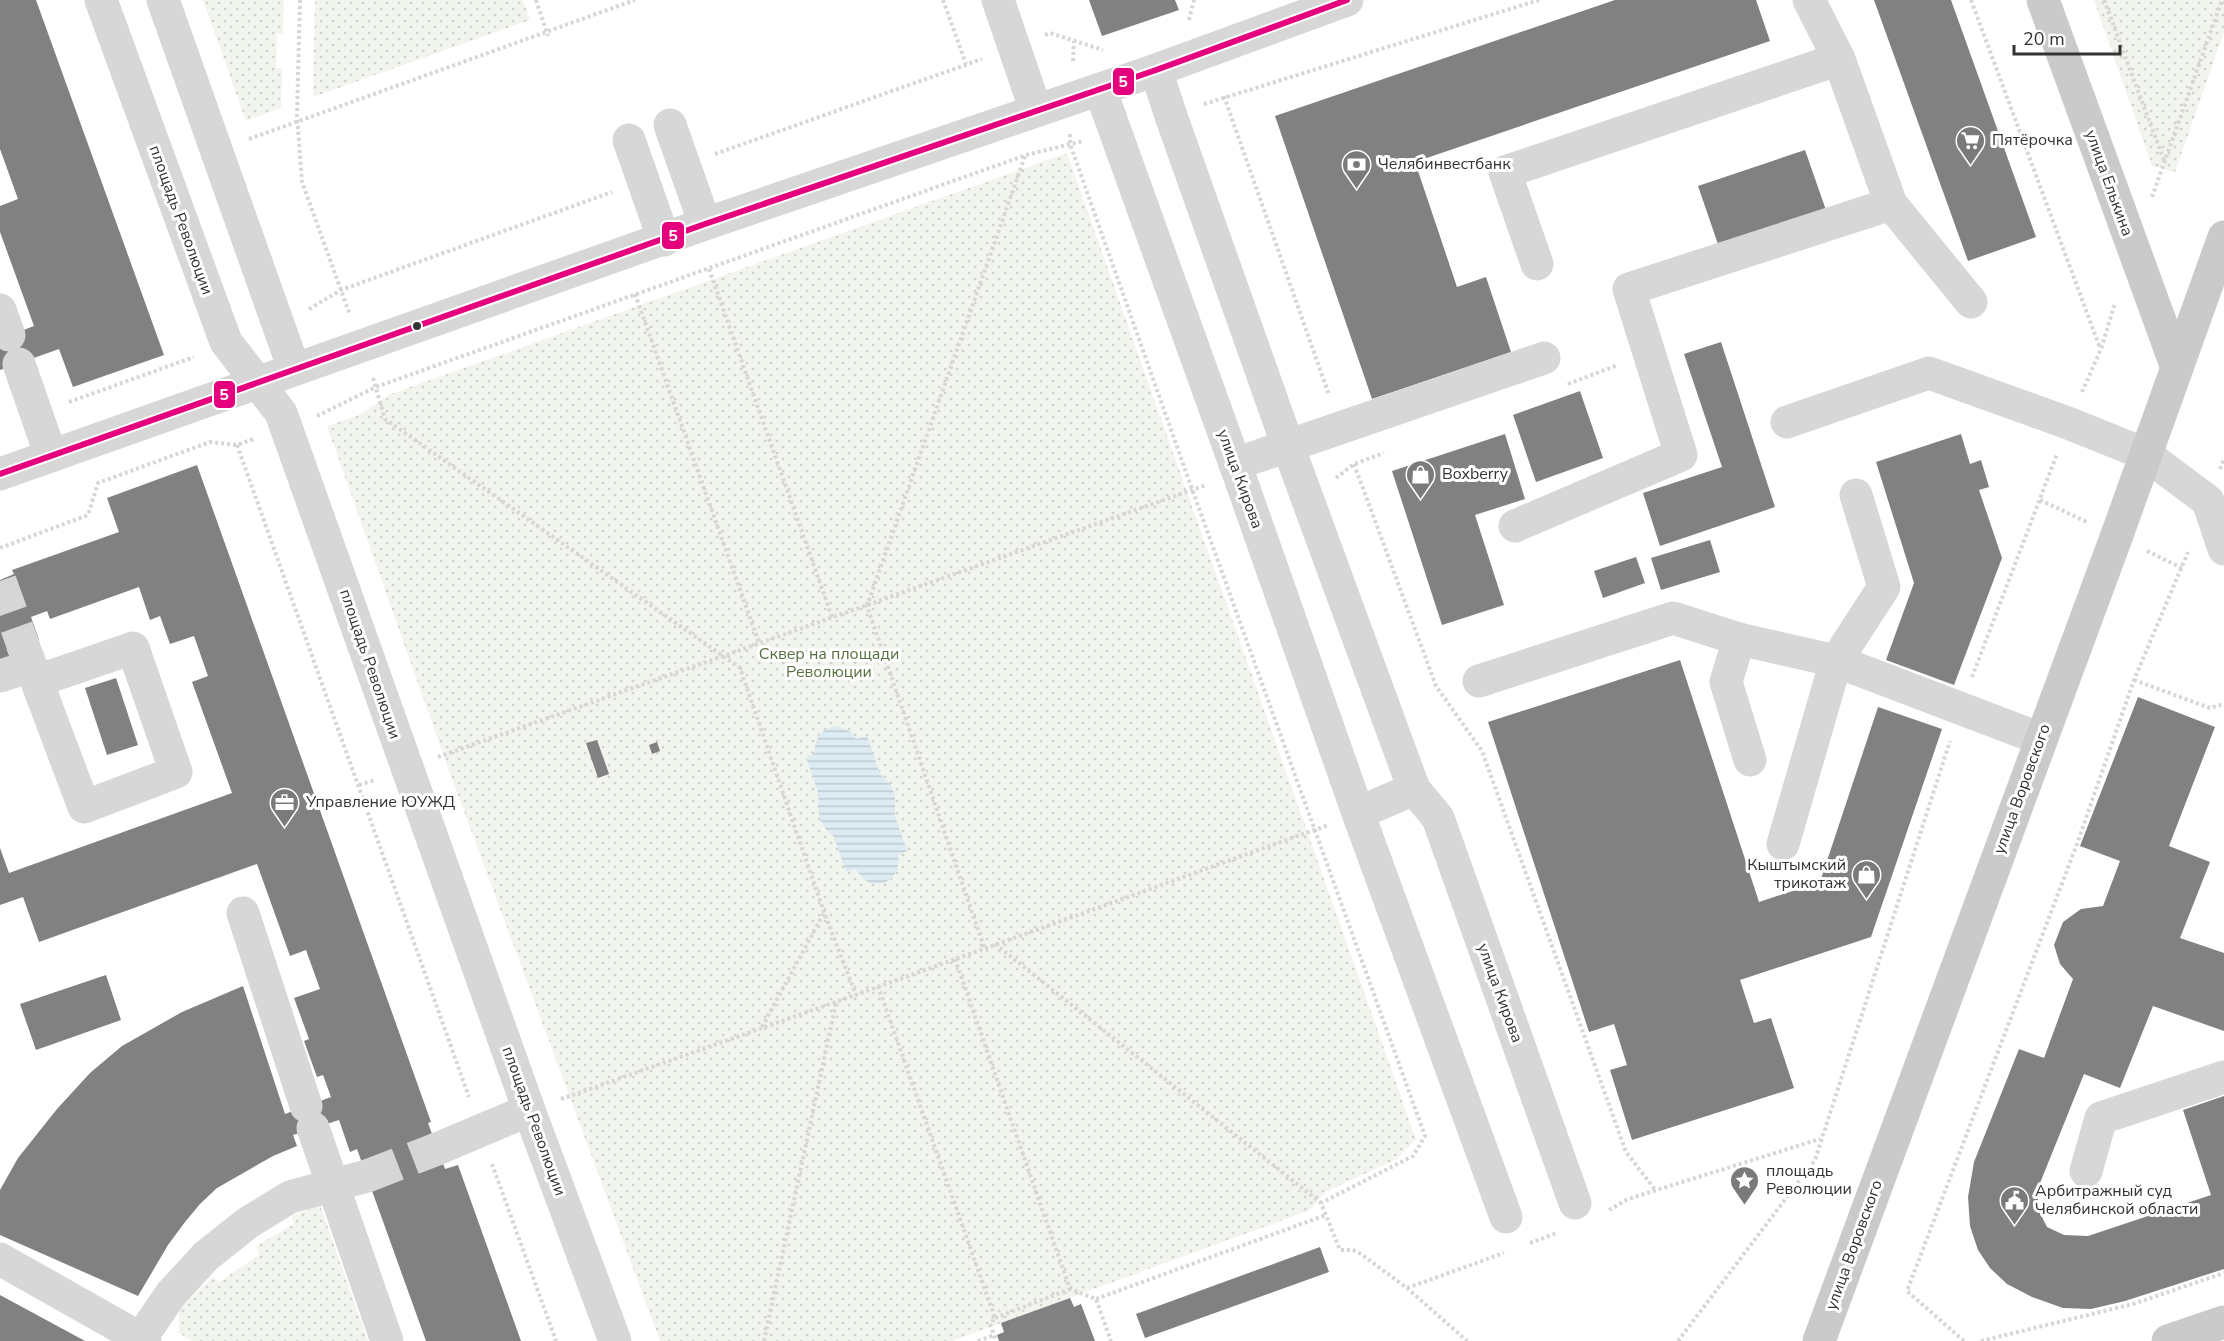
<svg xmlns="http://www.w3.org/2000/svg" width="2224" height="1341" font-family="'Nunito Sans',sans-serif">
	<defs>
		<pattern id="grass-dots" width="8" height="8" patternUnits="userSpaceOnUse" patternTransform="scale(1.5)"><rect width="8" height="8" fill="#f1f5ed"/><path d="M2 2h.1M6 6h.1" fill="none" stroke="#cfd2cc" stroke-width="1.8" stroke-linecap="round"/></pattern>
		<pattern id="water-rules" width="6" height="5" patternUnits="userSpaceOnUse" patternTransform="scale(1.5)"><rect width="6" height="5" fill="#ddebf3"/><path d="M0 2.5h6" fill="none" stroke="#becad1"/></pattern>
	</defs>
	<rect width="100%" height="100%" fill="#fff"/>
	<g fill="url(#grass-dots)">
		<polygon points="203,0 284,0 283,34 277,34 276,68 282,69 281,108 246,121"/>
		<polygon points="315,0 523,0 530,20 313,97"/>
		<polygon points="2094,0 2224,0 2224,32 2175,172 2152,166"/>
		<polygon points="1067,153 1416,1139 1397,1159 1325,1192 1310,1210 952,1341 660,1341 448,768 327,426 359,415 391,394"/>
		<polygon points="320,1205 368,1341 192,1341 179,1333 179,1309 213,1277 219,1282 259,1255 256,1246 294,1224 292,1216"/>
	</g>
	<path fill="url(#water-rules)" d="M838,726L851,732L856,739L867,736L880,774L890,784L895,795V816L907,851L898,855C903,884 869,895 856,869L846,872L834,837L827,831L820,820L818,807L819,795L806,757L815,754C814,737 822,728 838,726Z"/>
	<g fill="#818181">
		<polygon points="0,0 36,0 164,355 73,387 59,349 0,370 0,339 34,326 0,232 0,206 18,199 0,149"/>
		<polygon points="1089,0 1175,0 1179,10 1102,36"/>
		<polygon points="1615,0 1756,0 1770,41 1415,162 1457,287 1486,277 1511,352 1372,399 1275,116"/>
		<polygon points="1874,0 1951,0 2036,237 1968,261"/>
		<polygon points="1805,150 1827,213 1720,250 1698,186"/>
		<polygon points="1721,342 1775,507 1660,546 1643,493 1722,467 1684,354"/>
		<polygon points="1580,391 1603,458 1536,482 1513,415"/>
		<polygon points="1505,434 1525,499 1475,515 1504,605 1442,625 1392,471"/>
		<polygon points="1961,434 1970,464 1981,460 1989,487 1979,490 2002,558 1954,685 1886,660 1914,583 1876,462"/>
		<polygon points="197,465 431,1122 428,1123 445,1169 458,1165 521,1341 426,1341 357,1149 350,1152 339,1120 293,1135 297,1146 273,1156 217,1188 200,1204 185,1222 168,1245 138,1296 0,1235 0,1190 18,1158 57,1109 90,1073 122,1046 182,1012 243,986 285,1114 331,1097 323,1075 317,1077 304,1041 309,1039 294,998 320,989 306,950 290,956 257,864 39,942 23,897 0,905 0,848 9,873 232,793 192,682 208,676 194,636 170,644 160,616 150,620 139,587 50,619 47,611 31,617 39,640 7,650 10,658 0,661 0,580 14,574 12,570 119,532 107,498"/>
		<polygon points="1710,540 1720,572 1661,590 1651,558"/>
		<polygon points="1636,557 1645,583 1603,598 1594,571"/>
		<polygon points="1680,660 1759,902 1820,882 1878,707 1942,729 1871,937 1740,980 1754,1023 1771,1018 1794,1088 1632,1140 1610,1070 1627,1065 1614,1024 1589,1032 1488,722"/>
		<polygon points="116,678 138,745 107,755 85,688"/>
		<polygon points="2138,697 2215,727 2169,846 2210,862 2180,938 2224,953 2224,1031 2153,1006 2120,1088 2084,1074 2038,1188 2038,1209 2047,1227 2064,1235 2088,1236 2211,1195 2183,1110 2224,1096 2224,1269 2125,1301 2091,1309 2063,1308 2032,1297 2007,1284 1990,1268 1978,1250 1970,1226 1968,1197 1974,1162 2019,1049 2044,1058 2073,979 2060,964 2054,945 2063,922 2081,909 2103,906 2120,861 2080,846"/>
		<polygon points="597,740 609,774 598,778 586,743"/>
		<polygon points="657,742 660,751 652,754 649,745"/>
		<polygon points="106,975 121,1020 36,1050 20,1004"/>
		<polygon points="1320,1247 1329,1272 1145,1338 1136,1314"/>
		<polygon points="0,1295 85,1341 0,1341"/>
		<polygon points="1070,1298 1074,1307 1081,1304 1095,1341 999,1341 997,1335 1004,1332 1001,1323"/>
	</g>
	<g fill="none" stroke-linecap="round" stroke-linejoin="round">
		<g stroke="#d6d6d6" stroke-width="33" stroke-dasharray="33 16" stroke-linecap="butt">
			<polyline points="0,581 23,645"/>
			<polyline points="367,1176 437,1149"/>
		</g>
		<g stroke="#d6d6d6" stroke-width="4" stroke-dasharray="3 3" stroke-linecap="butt">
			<polyline points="300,0 297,115 302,182 350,315"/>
			<polyline points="536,0 548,36"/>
			<polyline points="943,0 966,64"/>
			<polyline points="1971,0 2100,348"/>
			<polyline points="2104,0 2165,163"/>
			<polyline points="1189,20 1194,0"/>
			<polyline points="1045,35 1050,33 1103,50"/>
			<polyline points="1073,61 1074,41"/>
			<polyline points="1224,96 1329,395"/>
			<polyline points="1204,104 1539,0"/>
			<polyline points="1070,134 1070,144 1192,489 1425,1136 1413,1156 1321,1203"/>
			<polyline points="249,139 635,0"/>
			<polyline points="715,154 982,59"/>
			<polyline points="2152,197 2222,0"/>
			<polyline points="709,269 832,617"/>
			<polyline points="635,294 759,643"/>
			<polyline points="309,309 341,290 612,192"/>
			<polyline points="373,378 385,419 740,668 824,912 856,995"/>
			<polyline points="1568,384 1618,365"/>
			<polyline points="2082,392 2101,349 2115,303"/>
			<polyline points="69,402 194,357"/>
			<polyline points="317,416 376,387 1026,155 1083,141"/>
			<polyline points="237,445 469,1097"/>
			<polyline points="1354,464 1436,686 1482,751 1626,1152 1656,1191"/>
			<polyline points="2220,469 2224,459"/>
			<polyline points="1336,478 1354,464 1384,453"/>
			<polyline points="2040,500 2087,522"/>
			<polyline points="0,548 88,515 98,483 210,442 237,445 253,439"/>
			<polyline points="2147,551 2182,568"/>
			<polyline points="1972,677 2057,454"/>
			<polyline points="2134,680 2210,708 2224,704"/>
			<polyline points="438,757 1206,485"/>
			<polyline points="359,785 375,780"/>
			<polyline points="995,944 1321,1203 1340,1250 1353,1250 1361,1254 1407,1288 1467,1341"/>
			<polyline points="984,947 867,606 1025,156"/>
			<polyline points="955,959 1070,1289 1096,1299 1111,1341"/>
			<polyline points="878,986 995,1318 990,1324 996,1341"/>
			<polyline points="762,1027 824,913"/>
			<polyline points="561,1099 836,1002 1328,825"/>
			<polyline points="492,1164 556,1341"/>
			<polyline points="1609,1210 1628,1199 1820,1139"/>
			<polyline points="1530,1243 1557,1233"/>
			<polyline points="1407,1288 1504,1253"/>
			<polyline points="1096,1299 1326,1215"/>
			<polyline points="995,1318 1070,1289"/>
			<polyline points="764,1341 836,1003"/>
			<polyline points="978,1341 994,1335"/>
			<polyline points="1678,1341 1815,1160 1950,741"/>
			<polyline points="1964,1341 1907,1291 2077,844 2134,680 2188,552"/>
			<polyline points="1981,1341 2133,1304 2224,1273"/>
		</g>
		<g stroke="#d7d7d7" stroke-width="33">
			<polyline points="101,0 226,342 281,413 529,1110 615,1341"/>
			<polyline points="163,0 294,369"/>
			<polyline points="998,0 1036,111"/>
			<polyline points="1100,89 1243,486 1358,813 1414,789 1288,446 1171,116 1156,70"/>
			<polyline points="670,125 705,224"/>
			<polyline points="629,140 664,240"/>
			<polyline points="1891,204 1971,302"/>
			<polyline points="1537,264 1505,172 1839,59"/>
			<polyline points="0,310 9,335"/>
			<polyline points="19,364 51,456"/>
			<polyline points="1787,422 1929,373 2068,423 2145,454 2208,501 2224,549"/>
			<polyline points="1235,464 1544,358"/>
			<polyline points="0,474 705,224 1156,70 1347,0"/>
			<polyline points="1515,526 1681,455 1629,289 1891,204 1839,59 1809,0"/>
			<polyline points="1739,639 1726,682 1750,760"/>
			<polyline points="31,666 84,807 176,772 133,648 37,681"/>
			<polyline points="0,676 31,666 23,645"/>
			<polyline points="1479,681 1673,618 1739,639 1836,661 2041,739"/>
			<polyline points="1414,789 1438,818 1575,1203"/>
			<polyline points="1358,813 1506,1217"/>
			<polyline points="1783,844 1836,661 1884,587 1856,495"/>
			<polyline points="243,913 306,1106"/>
			<polyline points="313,1128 387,1341"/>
			<polyline points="437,1149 529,1110"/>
			<polyline points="2086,1171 2101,1118 2224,1077"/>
			<polyline points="0,1259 145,1341"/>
			<polyline points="141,1338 171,1294 206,1256 249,1222 290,1197 367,1176"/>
		</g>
		<g stroke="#cacaca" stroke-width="33">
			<polyline points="2043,0 2176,365"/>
			<polyline points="1819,1341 2117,535 2224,237"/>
			<polyline points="2168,1341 2224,1322"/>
		</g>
		<defs>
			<polyline id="bus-1" points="0,474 705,224 1156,70 1347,0"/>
		</defs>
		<use href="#bus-1" stroke="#fff" stroke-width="10"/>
		<use href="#bus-1" stroke="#e5007d" stroke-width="6"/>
	</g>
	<defs>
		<symbol id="supermarket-pin" viewBox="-11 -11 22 30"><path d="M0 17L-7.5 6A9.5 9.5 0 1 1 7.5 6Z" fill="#7a7a7a" stroke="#fff"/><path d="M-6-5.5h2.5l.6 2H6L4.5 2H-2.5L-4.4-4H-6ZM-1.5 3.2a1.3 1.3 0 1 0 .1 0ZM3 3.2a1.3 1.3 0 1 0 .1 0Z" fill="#fff"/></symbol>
		<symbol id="bank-pin" viewBox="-11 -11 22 30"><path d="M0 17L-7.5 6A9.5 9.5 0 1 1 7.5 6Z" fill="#7a7a7a" stroke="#fff"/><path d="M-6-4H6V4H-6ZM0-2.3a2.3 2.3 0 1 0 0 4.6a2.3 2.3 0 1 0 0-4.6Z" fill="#fff"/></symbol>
		<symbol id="shop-pin" viewBox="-11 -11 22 30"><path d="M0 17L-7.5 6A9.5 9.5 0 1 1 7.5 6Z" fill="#7a7a7a" stroke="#fff"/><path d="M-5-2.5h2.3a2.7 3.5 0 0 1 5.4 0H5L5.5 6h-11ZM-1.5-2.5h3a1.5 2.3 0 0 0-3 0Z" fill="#fff"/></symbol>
		<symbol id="office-pin" viewBox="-11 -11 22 30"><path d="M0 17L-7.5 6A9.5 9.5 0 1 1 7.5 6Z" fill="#7a7a7a" stroke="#fff"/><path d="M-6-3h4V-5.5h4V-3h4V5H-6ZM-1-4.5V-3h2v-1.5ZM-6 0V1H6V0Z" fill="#fff"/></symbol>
		<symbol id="sight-pin" viewBox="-11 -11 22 30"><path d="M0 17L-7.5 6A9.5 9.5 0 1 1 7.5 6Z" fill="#7a7a7a" stroke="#fff"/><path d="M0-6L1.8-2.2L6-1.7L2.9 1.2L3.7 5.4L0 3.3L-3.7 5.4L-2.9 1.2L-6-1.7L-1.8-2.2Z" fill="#fff"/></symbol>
		<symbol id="civic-pin" viewBox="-11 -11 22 30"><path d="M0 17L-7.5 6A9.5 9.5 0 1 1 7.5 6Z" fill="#7a7a7a" stroke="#fff"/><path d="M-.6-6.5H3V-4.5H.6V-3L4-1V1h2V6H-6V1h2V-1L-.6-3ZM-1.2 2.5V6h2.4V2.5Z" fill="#fff"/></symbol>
	</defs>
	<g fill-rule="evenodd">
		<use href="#supermarket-pin" x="1954" y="124" width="33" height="45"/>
		<use href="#bank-pin" x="1340" y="148" width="33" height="45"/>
		<use href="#shop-pin" x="1404" y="458" width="33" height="45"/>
		<use href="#office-pin" x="268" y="786" width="33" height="45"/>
		<use href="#shop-pin" x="1850" y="858" width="33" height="45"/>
		<use href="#sight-pin" x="1728" y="1164" width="33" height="45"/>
		<use href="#civic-pin" x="1998" y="1184" width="33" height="45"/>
	</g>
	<circle fill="#333" stroke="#fff" stroke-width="2" cx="417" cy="326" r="5"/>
	<g text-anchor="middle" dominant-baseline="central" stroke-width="6" stroke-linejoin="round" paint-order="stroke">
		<g font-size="16" fill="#333" stroke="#fff" text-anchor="start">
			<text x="1992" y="140">Пятёрочка</text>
			<text x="1378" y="164">Челябинвестбанк</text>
			<text x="1442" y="474">Boxberry</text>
			<text x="306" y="802">Управление ЮУЖД</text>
			<text x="1846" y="865" text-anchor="end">Кыштымский<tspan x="1846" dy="18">трикотаж</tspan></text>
			<text x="1766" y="1171">площадь<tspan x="1766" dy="18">Революции</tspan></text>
			<text x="2035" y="1191">Арбитражный суд<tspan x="2035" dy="18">Челябинской области</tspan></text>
		</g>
		<g font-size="16" fill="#333" stroke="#fff">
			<text transform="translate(2109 183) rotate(70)">улица Елькина</text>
			<text transform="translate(181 220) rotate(70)">площадь Революции</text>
			<text transform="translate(1240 479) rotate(70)">улица Кирова</text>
			<text transform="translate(370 664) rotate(71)">площадь Революции</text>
			<text transform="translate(2022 789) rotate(-70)">улица Воровского</text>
			<text transform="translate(1500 993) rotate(70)">улица Кирова</text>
			<text transform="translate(534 1121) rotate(70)">площадь Революции</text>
			<text transform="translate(1854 1245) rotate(-70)">улица Воровского</text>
		</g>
		<g font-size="16" fill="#56703f" stroke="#fff">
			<text x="829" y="654">Сквер на площади<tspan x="829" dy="18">Революции</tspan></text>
		</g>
	</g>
	<g stroke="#fff" stroke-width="2">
		<rect x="1112" y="67" width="23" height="29" rx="6" fill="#e5007d"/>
		<rect x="661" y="221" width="24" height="29" rx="6" fill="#e5007d"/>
		<rect x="213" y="380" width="23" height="29" rx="6" fill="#e5007d"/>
	</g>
	<g font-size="16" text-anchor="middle" font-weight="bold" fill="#fff">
		<text x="1123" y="87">5</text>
		<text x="673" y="241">5</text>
		<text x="224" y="400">5</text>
	</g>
	<path d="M2014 45v9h106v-9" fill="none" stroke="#333333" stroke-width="3"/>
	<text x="2023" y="45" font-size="18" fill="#333333" stroke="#ffffff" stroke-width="4.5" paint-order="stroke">20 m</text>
</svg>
